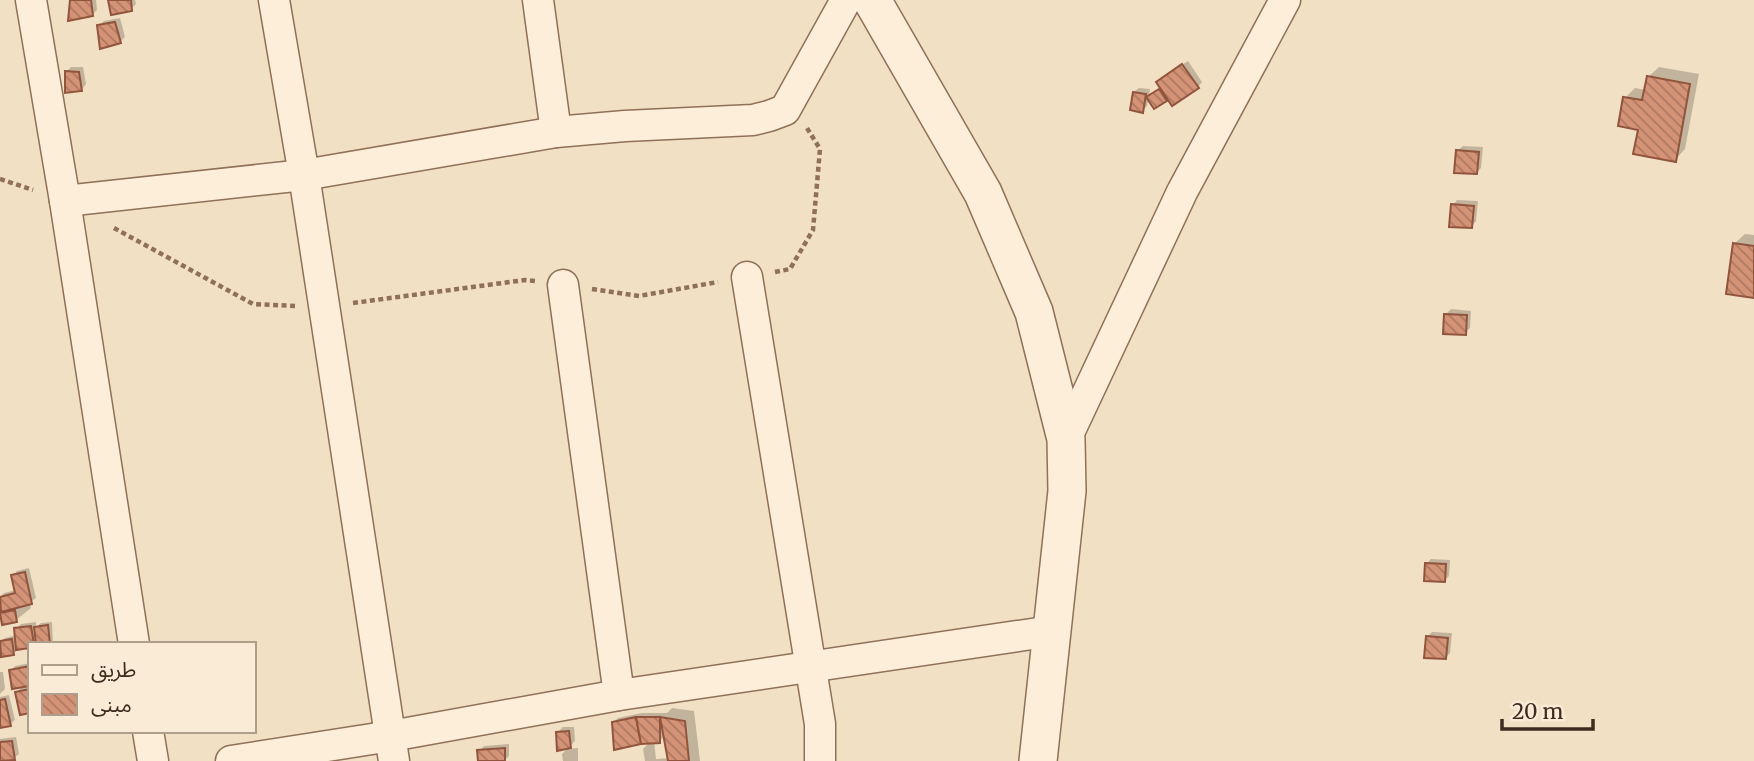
<svg xmlns="http://www.w3.org/2000/svg" width="1754" height="761" font-family="Merriweather,'Noto Sans Arabic',serif">
	<defs>
		<pattern id="building-back-hatch" width="6" height="6" patternUnits="userSpaceOnUse" patternTransform="scale(1.75)"><rect width="6" height="6" fill="#d49377"/><path d="M-1 5l2 2M0 0l6 6M5-1l2 2" fill="none" stroke="#ad7861"/></pattern>
	</defs>
	<rect width="100%" height="100%" fill="#f2e0c4"/>
	<g fill="#0003" fill-rule="evenodd">
		<polygon points="72,0 96,0 97,10 92,15"/>
		<polygon points="110,0 135,0 136,4 131,9"/>
		<polygon points="120,18 125,37 120,42 99,26 104,21"/>
		<polygon points="1188,61 1202,82 1198,87 1169,98 1154,107 1149,97 1162,87 1163,77"/>
		<polygon points="71,67 83,67 86,84 82,89 66,72"/>
		<polygon points="1659,67 1699,74 1685,149 1675,160 1640,128 1625,98 1635,88 1646,90 1648,77"/>
		<polygon points="1139,88 1150,89 1147,106 1142,111 1134,92"/>
		<polygon points="1463,146 1483,147 1481,168 1476,173 1458,150"/>
		<polygon points="1457,200 1478,201 1476,221 1472,226 1453,205"/>
		<polygon points="1745,234 1754,235 1754,296 1734,244"/>
		<polygon points="1451,309 1471,311 1470,328 1465,333 1446,314"/>
		<polygon points="1431,559 1450,560 1449,576 1445,580 1426,564"/>
		<polygon points="29,568 36,598 29,603 31,608 16,620 2,614 7,608 2,609 0,597 4,593 16,590 13,575 17,571"/>
		<polygon points="36,622 36,627 41,623 52,622 53,644 38,644 38,642 35,644 30,644 19,648 14,653 2,655 0,642 5,638 17,635 16,629 21,624"/>
		<polygon points="1432,632 1452,633 1450,653 1445,658 1427,637"/>
		<polygon points="30,663 30,712 17,692 24,685 11,671 15,666"/>
		<polygon points="0,672 3,672 5,689 0,694"/>
		<polygon points="9,695 15,720 10,724 0,727 0,697"/>
		<path d="M672,708L694,711L700,761H645L643,749L651,741L613,723L618,718L642,713H667ZM665,735L670,758L656,759L654,741H660Z"/>
		<polygon points="563,727 574,727 575,741 570,746 558,732"/>
		<polygon points="16,737 19,754 14,758 0,760 0,739"/>
		<polygon points="509,744 509,756 504,761 480,761 479,751 484,746"/>
		<polygon points="578,748 578,761 563,761 562,754 567,749"/>
	</g>
	<g fill="url(#building-back-hatch)" stroke="#91543c" stroke-width="2">
		<polygon points="70,0 91,0 93,16 68,21"/>
		<polygon points="108,0 131,0 132,11 111,15"/>
		<polygon points="115,22 121,43 100,49 97,25"/>
		<polygon points="1182,64 1199,88 1172,106 1156,82"/>
		<polygon points="65,71 79,72 82,91 65,93"/>
		<polygon points="1647,76 1690,84 1676,162 1633,154 1638,130 1618,126 1623,97 1642,100"/>
		<polygon points="1159,89 1167,101 1154,109 1146,97"/>
		<polygon points="1133,92 1146,94 1143,113 1130,110"/>
		<polygon points="1456,150 1479,152 1477,174 1454,173"/>
		<polygon points="1451,204 1474,206 1472,228 1449,227"/>
		<polygon points="1733,243 1754,246 1754,298 1726,294"/>
		<polygon points="1444,314 1467,315 1466,335 1443,334"/>
		<polygon points="1425,563 1446,564 1445,582 1424,581"/>
		<polygon points="25,572 32,604 1,612 0,597 15,593 11,575"/>
		<polygon points="15,610 17,622 2,625 0,613"/>
		<polygon points="48,625 50,644 36,644 34,627"/>
		<polygon points="31,626 34,644 30,644 30,648 16,650 14,628"/>
		<polygon points="1426,636 1448,638 1446,659 1424,658"/>
		<polygon points="12,639 14,655 1,657 0,641"/>
		<polygon points="30,666 30,686 12,689 9,670"/>
		<polygon points="30,689 30,713 20,715 15,692"/>
		<polygon points="5,699 11,726 0,728 0,700"/>
		<polygon points="636,717 641,744 614,750 612,722"/>
		<polygon points="636,717 660,717 660,743 641,744"/>
		<polygon points="660,717 685,721 689,761 668,761"/>
		<polygon points="569,731 571,748 557,751 556,732"/>
		<polygon points="12,741 15,760 0,761 0,742"/>
		<polygon points="505,748 505,761 478,761 477,750"/>
	</g>
	<g fill="none" stroke-linecap="round" stroke-linejoin="round">
		<defs>
			<g id="minor">
				<polyline points="31,0 65,201 134,644"/>
				<polyline points="274,0 304,175 394,761"/>
				<polyline points="538,0 556,132"/>
				<polyline points="65,201 304,175 556,132 625,126 753,120 769,116 785,110 846,0"/>
				<polyline points="747,277 820,724 820,761"/>
				<polyline points="563,285 619,695"/>
				<polyline points="1066,439 1182,192 1285,0"/>
				<polyline points="148,731 153,761"/>
				<polyline points="231,761 391,736 619,695 1052,631"/>
			</g>
			<polyline id="tertiary" points="872,0 983,193 1034,312 1066,439 1067,491 1038,761"/>
		</defs>
		<use href="#minor" stroke="#8f7058" stroke-width="33"/>
		<use href="#tertiary" stroke="#8f7058" stroke-width="40"/>
		<g stroke="#8f7058" stroke-width="4.5" stroke-dasharray="5 3.5" stroke-linecap="butt">
			<polyline points="0,179 33,190"/>
			<polyline points="114,228 253,304 295,306"/>
			<polyline points="775,272 790,269 813,230 820,149 807,128"/>
			<polyline points="592,289 639,296 718,282"/>
			<polyline points="353,303 525,280 535,281"/>
		</g>
		<use href="#minor" stroke="#fceed9" stroke-width="30"/>
		<use href="#tertiary" stroke="#fceed9" stroke-width="37"/>
	</g>
	<rect x="28" y="642" width="228" height="91" fill="#f9ebd5" stroke="#ae9e8c" stroke-width="2"/>
	<rect x="42" y="665" width="35" height="10" fill="#fceed9" stroke="#ae9e8c" stroke-width="2"/>
	<text x="91" y="677" font-size="21" fill="#3e2a1e">طريق</text>
	<rect x="42" y="694" width="35" height="21" fill="url(#building-back-hatch)" stroke="#ae9e8c" stroke-width="2"/>
	<text x="91" y="712" font-size="21" fill="#3e2a1e">مبنى</text>
	<path d="M1502 719v10h91v-10" fill="none" stroke="#3e2a1e" stroke-width="3.5"/>
	<text x="1512" y="719" font-size="21" fill="#3e2a1e" stroke="#f9ebd5" stroke-width="5" paint-order="stroke">20 m</text>
</svg>
